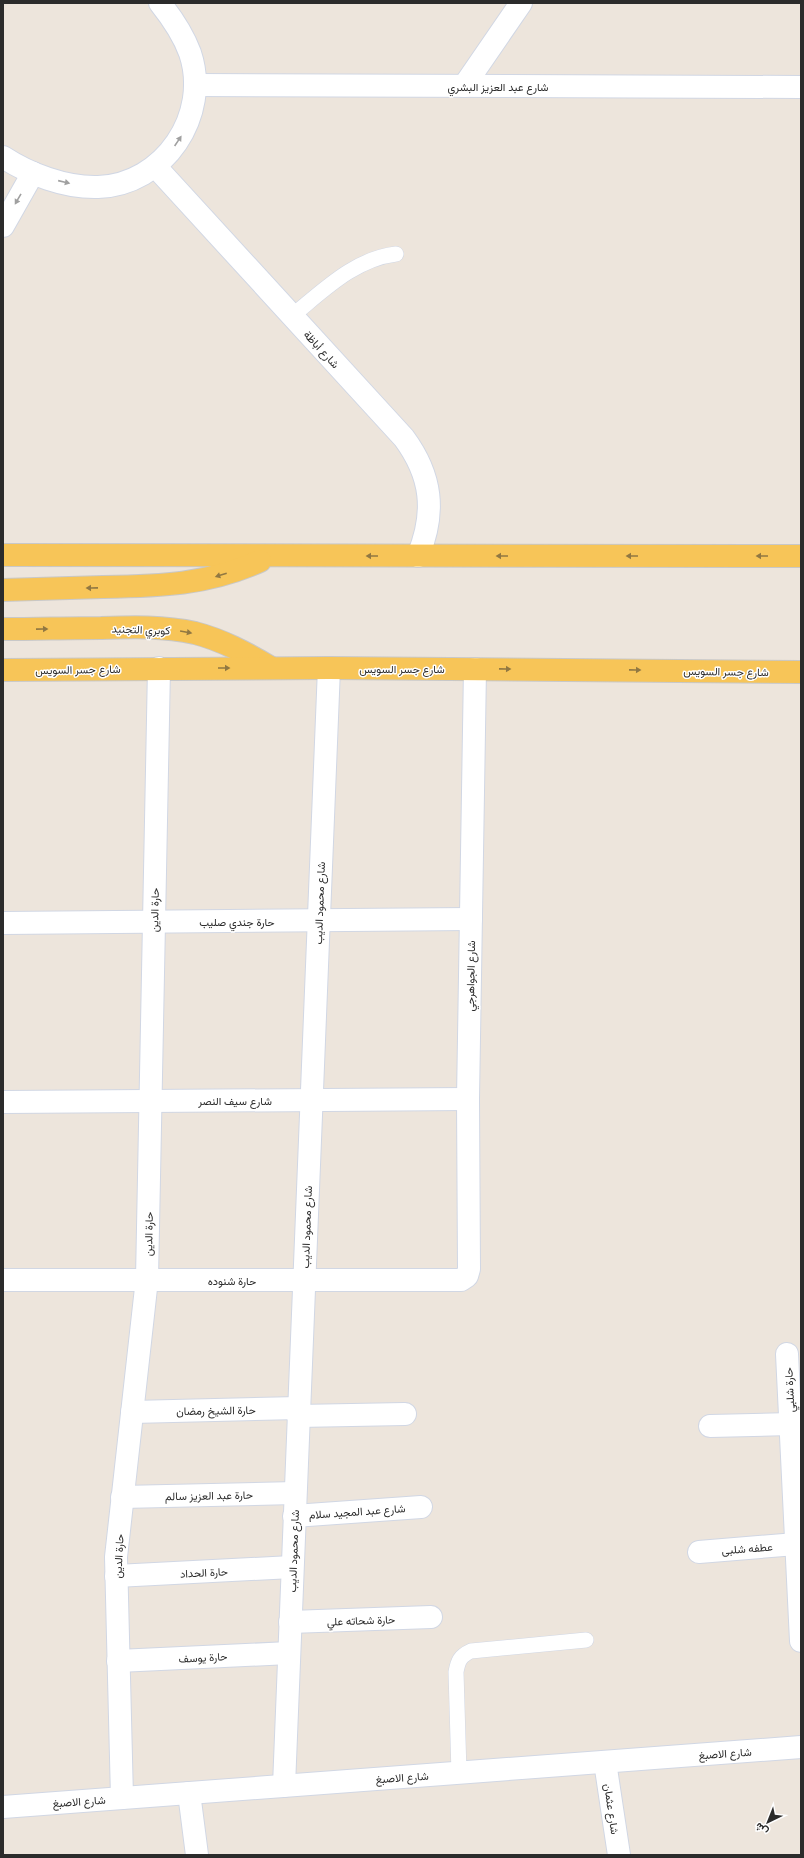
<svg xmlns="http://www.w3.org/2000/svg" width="804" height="1858" font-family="'Golos Text',Vazirmatn,sans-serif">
	<rect width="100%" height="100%" fill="#ede5dc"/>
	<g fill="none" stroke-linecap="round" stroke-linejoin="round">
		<defs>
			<g id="service">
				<path d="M292,316C323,291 354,259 396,254"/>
				<path d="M459,1773L456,1672C458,1661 460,1656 471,1651L586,1640"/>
			</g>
			<g id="minor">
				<polyline points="195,85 801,87"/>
				<polyline points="464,86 521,3"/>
				<path d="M3,157C29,174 65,188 98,187C164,185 211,115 190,53C183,34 172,18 160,3"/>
				<path d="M155,166L404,438C432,476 436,512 418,556"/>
				<polyline points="3,226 33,173"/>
				<polyline points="3,923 471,919"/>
				<polyline points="3,1102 468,1099"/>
				<polyline points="3,1280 461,1280 467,1276 469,1269 468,1099 475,669"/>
				<polyline points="787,1354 801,1641"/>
				<polyline points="132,1412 299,1408"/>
				<polyline points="298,1416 405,1414"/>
				<polyline points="710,1426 791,1424"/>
				<polyline points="122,1497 295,1493"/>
				<polyline points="294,1516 421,1507"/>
				<polyline points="699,1552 796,1544"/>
				<polyline points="116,1576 292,1567"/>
				<polyline points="290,1622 431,1617"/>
				<polyline points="118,1661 289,1653"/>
				<polyline points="605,1762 619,1855"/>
				<polyline points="284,1786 329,668"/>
				<polyline points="189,1793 197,1855"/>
				<polyline points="122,1798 116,1557 147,1279 159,668"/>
				<polyline points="3,1807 801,1747"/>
			</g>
			<g id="primary">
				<polyline points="3,555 801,556"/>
				<path d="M3,590C36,589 70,588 103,587C160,586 207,585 260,561"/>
				<path d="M3,629C36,629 68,628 101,628C132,627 164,626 195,633C222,640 246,653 270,667"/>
				<polyline points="3,670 329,668 801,672"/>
			</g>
		</defs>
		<use href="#service" stroke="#d1d7e4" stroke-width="16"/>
		<use href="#minor" stroke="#d1d7e4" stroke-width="24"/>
		<use href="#primary" stroke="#c8c8c8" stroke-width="24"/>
		<use href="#service" stroke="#fff" stroke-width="15"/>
		<use href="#minor" stroke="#fff" stroke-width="22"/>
		<use href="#primary" stroke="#f7c558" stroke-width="22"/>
	</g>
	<defs><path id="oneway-solid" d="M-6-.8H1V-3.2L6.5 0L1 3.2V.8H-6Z"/></defs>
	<g fill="#a0a0a0">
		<use href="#oneway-solid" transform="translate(178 141) rotate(-56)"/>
		<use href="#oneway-solid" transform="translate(64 182) rotate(13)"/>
		<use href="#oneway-solid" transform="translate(18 199) rotate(120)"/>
	</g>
	<g fill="#917842">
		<use href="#oneway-solid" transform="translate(372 556) rotate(180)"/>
		<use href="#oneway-solid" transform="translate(502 556) rotate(-180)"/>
		<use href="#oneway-solid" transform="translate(632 556) rotate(-180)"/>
		<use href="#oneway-solid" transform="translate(762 556) rotate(-180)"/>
		<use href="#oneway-solid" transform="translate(221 575) rotate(163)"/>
		<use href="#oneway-solid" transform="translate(92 588) rotate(179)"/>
		<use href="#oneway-solid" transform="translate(42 629) rotate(-1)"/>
		<use href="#oneway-solid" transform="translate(186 632) rotate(10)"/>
		<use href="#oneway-solid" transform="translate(224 668)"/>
		<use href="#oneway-solid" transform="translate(505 669) rotate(1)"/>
		<use href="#oneway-solid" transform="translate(635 670) rotate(1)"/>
	</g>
	<g text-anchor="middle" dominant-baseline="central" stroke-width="3" stroke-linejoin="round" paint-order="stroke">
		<g font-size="11" fill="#2b2b2b" stroke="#fff">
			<text x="498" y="86">شارع عبد العزيز البشري</text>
			<text transform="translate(322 349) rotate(47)">شارع أباظة</text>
			<text transform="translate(141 629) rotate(2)">كوبري التجنيد</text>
			<text x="402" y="668">شارع جسر السويس</text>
			<text transform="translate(78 669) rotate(-1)">شارع جسر السويس</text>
			<text transform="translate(726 671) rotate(1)">شارع جسر السويس</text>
			<text transform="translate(319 903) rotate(-88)">شارع محمود الديب</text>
			<text transform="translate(154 910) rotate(-89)">حارة الدين</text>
			<text x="237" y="921">حارة جندي صليب</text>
			<text transform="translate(470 976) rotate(-89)">شارع الجواهرجي</text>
			<text x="235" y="1100">شارع سيف النصر</text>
			<text transform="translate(306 1227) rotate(-88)">شارع محمود الديب</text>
			<text transform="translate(148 1234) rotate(-89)">حارة الدين</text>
			<text x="232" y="1280">حارة شنوده</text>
			<text transform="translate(789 1390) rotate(-93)">حارة شلبي</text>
			<text transform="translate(216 1410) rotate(-1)">حارة الشيخ رمضان</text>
			<text transform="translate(209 1495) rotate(-1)">حارة عبد العزيز سالم</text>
			<text transform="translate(357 1511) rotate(-4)">شارع عبد المجيد سلام</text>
			<text transform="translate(747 1548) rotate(-4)">عطفه شلبى</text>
			<text transform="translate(293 1551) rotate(-88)">شارع محمود الديب</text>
			<text transform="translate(118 1556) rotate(-87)">حارة الدين</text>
			<text transform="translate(204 1572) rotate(-3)">حارة الحداد</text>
			<text transform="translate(361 1620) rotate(-2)">حارة شحاته علي</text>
			<text transform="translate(203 1657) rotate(-3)">حارة يوسف</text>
			<text transform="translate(725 1753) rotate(-4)">شارع الاصبغ</text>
			<text transform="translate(402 1777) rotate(-4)">شارع الاصبغ</text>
			<text transform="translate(79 1801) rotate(-4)">شارع الاصبغ</text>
			<text transform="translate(612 1809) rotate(82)">شارع عثمان</text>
		</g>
	</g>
	<rect width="804" height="1858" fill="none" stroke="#2b2b2b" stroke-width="8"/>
	<g transform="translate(768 1822) rotate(223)" stroke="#ffffff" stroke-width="3" paint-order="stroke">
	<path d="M0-3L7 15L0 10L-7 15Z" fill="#2b2b2b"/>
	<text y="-6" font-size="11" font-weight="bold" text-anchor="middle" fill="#2b2b2b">ش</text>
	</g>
</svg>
